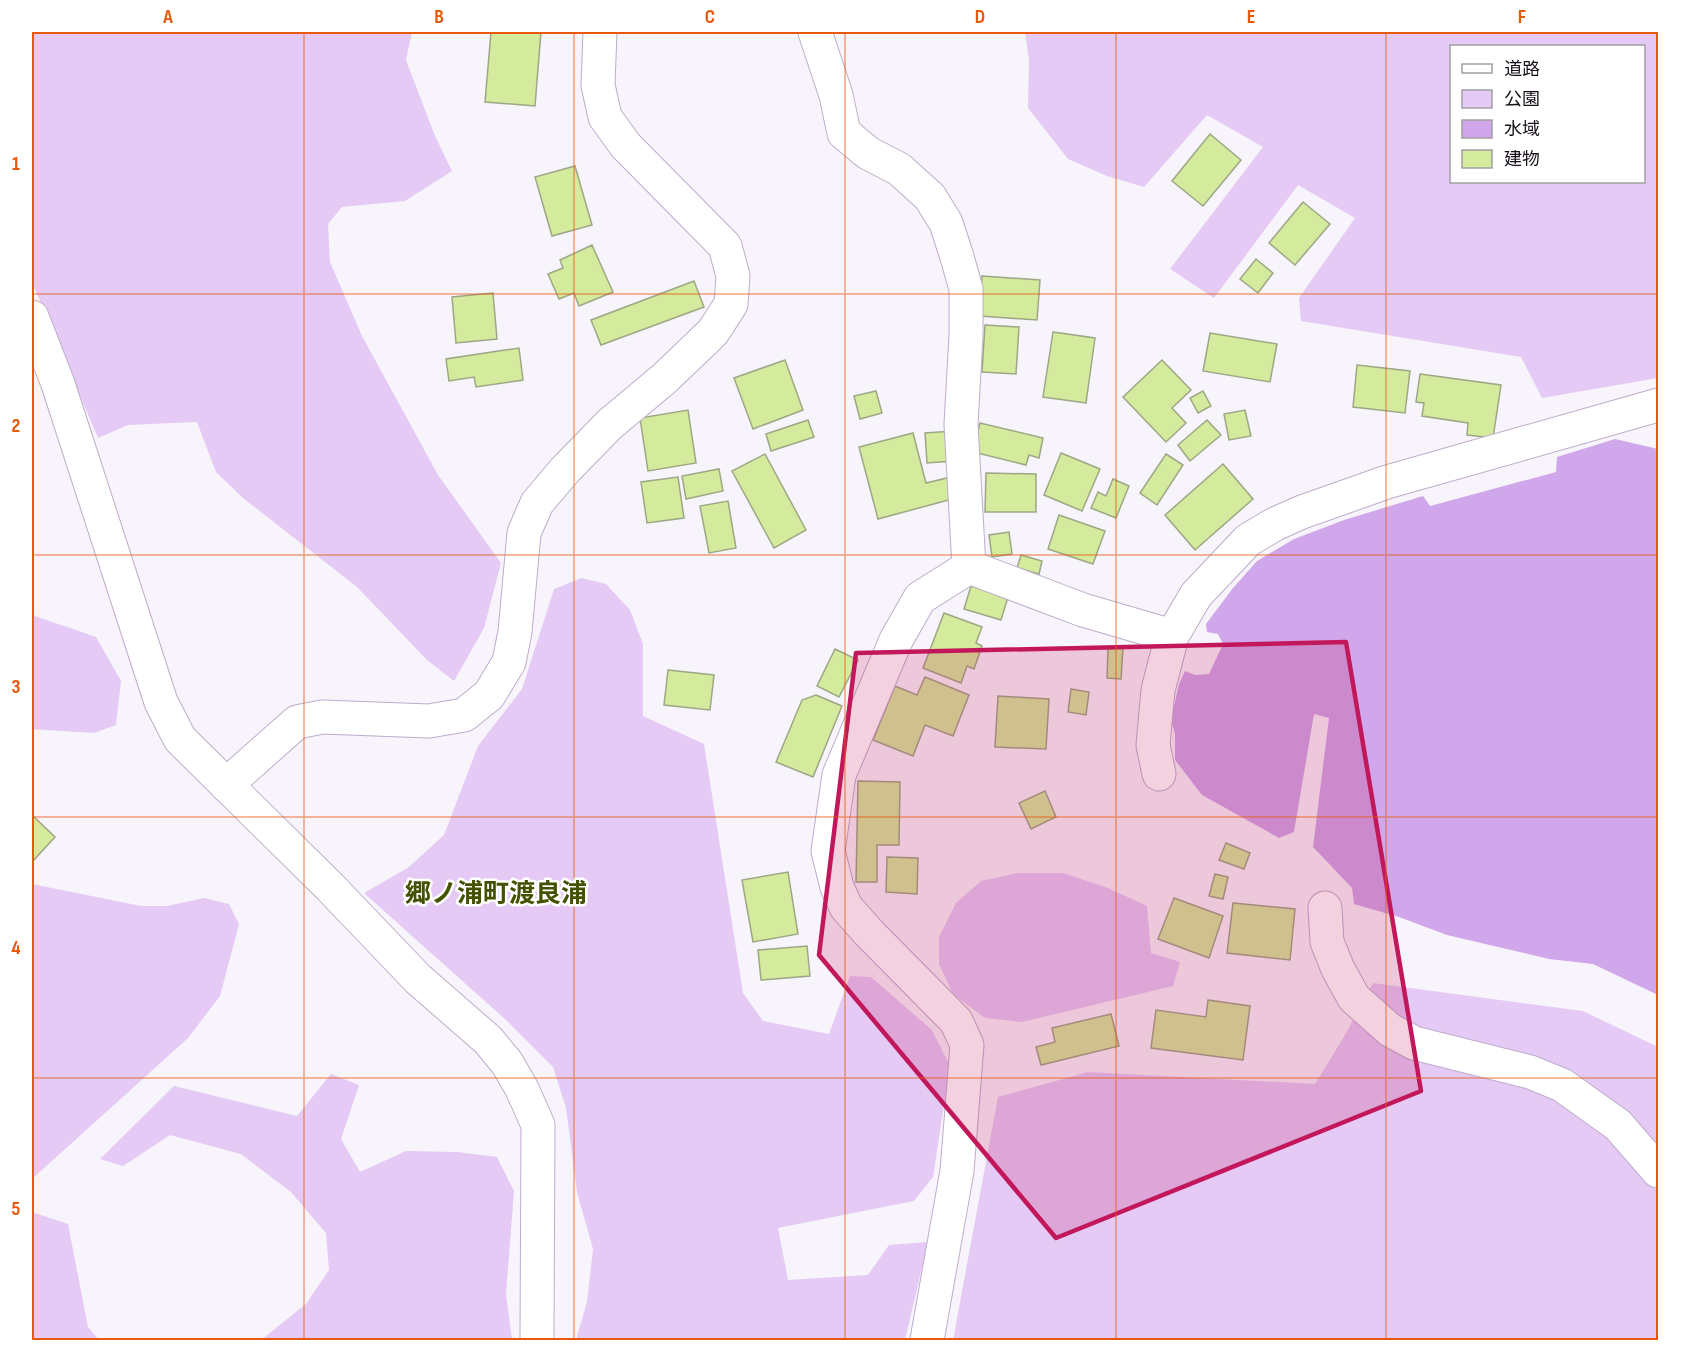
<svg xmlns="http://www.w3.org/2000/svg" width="1690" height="1372" font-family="'Sofia Sans Condensed','Noto Sans JP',sans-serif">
	<rect width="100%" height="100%" fill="#f8f4fb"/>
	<g fill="#e4caf5" fill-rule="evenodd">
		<polygon points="32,32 412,32 406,60 435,136 452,171 405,201 342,207 328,224 330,262 362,336 438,475 501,563 484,628 454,681 427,660 357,587 243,498 216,472 197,422 128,425 98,438 32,282"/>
		<path d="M1025,32H1658V378L1542,398L1521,357L1301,321L1299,298L1355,218L1298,185L1214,298L1170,269L1263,147L1207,115L1144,187L1107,176L1068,159L1028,108L1029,60ZM1452,46H1644V182H1452Z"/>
		<polygon points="582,578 606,584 630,610 643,644 643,716 704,744 743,993 763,1021 829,1034 850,976 871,977 932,1030 950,1066 933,1177 914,1201 778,1228 788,1280 868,1275 889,1245 928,1242 905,1340 576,1340 587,1302 593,1249 577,1192 566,1108 553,1067 506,1020 364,893 409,867 444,835 478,746 522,689 554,589"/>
		<polygon points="32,615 96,637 121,681 116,725 94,733 32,729"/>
		<polygon points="1018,873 1063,873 1108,888 1147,906 1151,953 1180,962 1173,986 1022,1022 985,1018 953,994 939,964 939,937 956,903 981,881"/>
		<polygon points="32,884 141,906 167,906 204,898 229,904 239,924 220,996 188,1038 32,1179"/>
		<polygon points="1373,983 1583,1011 1658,1047 1658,1340 953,1340 998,1097 1088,1072 1315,1084 1345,1035"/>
		<polygon points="331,1074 359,1085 341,1139 360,1172 406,1151 457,1152 497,1157 514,1191 506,1294 512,1340 261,1340 306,1304 329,1270 326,1233 291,1192 241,1154 170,1135 123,1166 100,1159 174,1086 297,1116"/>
		<polygon points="32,1212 68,1224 88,1327 99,1340 32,1340"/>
	</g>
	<polygon fill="#cfa7ea" points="1615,439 1658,449 1658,995 1593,964 1549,959 1447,935 1399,917 1354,904 1352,888 1313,847 1329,718 1314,714 1294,832 1279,838 1202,795 1175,760 1175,734 1171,720 1179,684 1185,671 1195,675 1209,674 1223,644 1218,634 1207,632 1206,624 1233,588 1257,561 1294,539 1344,520 1423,496 1430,506 1556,472 1557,457"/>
	<g fill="#d4ea9c" stroke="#9da786" stroke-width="1.5">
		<polygon points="491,32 541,32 535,106 485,102"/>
		<polygon points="1210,134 1241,160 1203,206 1172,181"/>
		<polygon points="575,166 592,225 552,236 535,177"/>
		<polygon points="1303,202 1330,224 1295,265 1269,243"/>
		<polygon points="592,245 613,292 579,306 574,293 559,299 548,274 563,268 560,260"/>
		<polygon points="1256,259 1273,273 1258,293 1240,279"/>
		<polygon points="982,276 1040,280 1037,320 980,316"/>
		<polygon points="694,281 704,307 601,345 591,320"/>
		<polygon points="493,293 497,339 456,343 452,297"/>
		<polygon points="985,325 1019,327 1016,374 982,372"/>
		<polygon points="1053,332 1095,338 1086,403 1043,397"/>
		<polygon points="1210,333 1277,344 1270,382 1203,371"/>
		<polygon points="519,348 523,380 476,387 474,377 449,381 446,359"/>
		<polygon points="785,360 803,410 753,429 734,378"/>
		<polygon points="1162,360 1191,390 1172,408 1186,423 1166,442 1123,397"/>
		<polygon points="1357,365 1410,371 1405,413 1353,407"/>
		<polygon points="1420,374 1501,385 1493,438 1467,435 1468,423 1422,416 1424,403 1416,402"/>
		<polygon points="876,391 882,413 860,419 854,396"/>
		<polygon points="1203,391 1211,406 1198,413 1190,398"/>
		<polygon points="688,410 696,463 648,471 640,418"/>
		<polygon points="1245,410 1251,436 1229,440 1224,414"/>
		<polygon points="808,420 814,437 771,451 766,434"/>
		<polygon points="1207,420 1221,435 1190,461 1178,445"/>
		<polygon points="980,423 1043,438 1039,458 1029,455 1026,465 973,452"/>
		<polygon points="953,431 954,461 927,463 925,433"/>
		<polygon points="913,433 926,483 951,477 956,498 878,519 859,447"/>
		<polygon points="1061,453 1100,469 1082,511 1044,495"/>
		<polygon points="765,454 806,530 774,548 732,471"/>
		<polygon points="1166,454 1183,465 1157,505 1140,493"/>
		<polygon points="1223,464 1253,499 1195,550 1165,515"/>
		<polygon points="719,469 723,491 686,499 682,476"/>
		<polygon points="986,473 1036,474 1036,512 985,512"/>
		<polygon points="678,477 684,518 647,523 641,482"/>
		<polygon points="1113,479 1129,486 1116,518 1091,508 1098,492 1106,496"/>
		<polygon points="728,501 736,548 709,553 700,506"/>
		<polygon points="1059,515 1105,531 1093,564 1048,549"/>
		<polygon points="1009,532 1012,554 992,557 989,535"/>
		<polygon points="1021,555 1042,561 1039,574 1017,568"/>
		<polygon points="971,586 1008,597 1001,620 964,609"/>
		<polygon points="944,613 982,627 976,643 982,646 974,669 967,666 961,683 923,668"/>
		<polygon points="1108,648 1123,648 1121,679 1107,678"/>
		<polygon points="835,649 858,660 839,697 817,686"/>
		<polygon points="668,670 714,675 710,710 664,705"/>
		<polygon points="925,677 969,695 953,736 925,725 913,756 873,740 895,686 917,695"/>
		<polygon points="1071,689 1089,692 1086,715 1068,712"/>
		<polygon points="816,695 842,706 813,777 776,762 802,700"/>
		<polygon points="998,696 1049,699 1046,749 995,747"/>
		<polygon points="858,781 900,782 899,845 877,845 877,882 856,882"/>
		<polygon points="1045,791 1056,817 1031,829 1019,803"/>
		<polygon points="32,815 55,837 32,862"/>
		<polygon points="1226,843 1250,853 1244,869 1219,860"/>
		<polygon points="887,857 918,858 917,894 886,892"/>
		<polygon points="788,872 798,934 753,942 742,880"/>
		<polygon points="1215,874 1228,877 1223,899 1209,896"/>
		<polygon points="1174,898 1223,916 1209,958 1158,939"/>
		<polygon points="1233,903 1295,909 1290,960 1227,953"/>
		<polygon points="807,946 810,976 761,980 758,950"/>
		<polygon points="1208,1000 1250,1006 1243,1060 1151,1048 1156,1010 1206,1017"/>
		<polygon points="1111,1014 1119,1046 1041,1065 1036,1047 1055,1042 1052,1028"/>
	</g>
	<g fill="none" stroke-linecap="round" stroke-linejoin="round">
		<defs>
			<g id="minor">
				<polyline points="815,32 836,95 844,133 868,153 899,169 930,197 946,223 957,257 966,289 966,336 961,424 969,567 920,598 896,640 839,775 828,851 837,887 846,907 869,933 956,1021 967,1045 957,1171 927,1340"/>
				<polyline points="32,317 58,384 161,702 180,739 330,887 418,979 488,1040 507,1063 522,1089 538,1125 537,1340"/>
				<polyline points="969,567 1083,610 1172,636"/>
				<polyline points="1159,774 1153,745 1158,690 1172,636 1196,595 1248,540 1275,524 1302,512 1387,482 1658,405"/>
				<polyline points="226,785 297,722 322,717 429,721 464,715 489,695 509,662 515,632 524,533 537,503 565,470 610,424 665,378 713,332 731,304 733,276 725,246 626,146 605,117 598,85 600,32"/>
				<polyline points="1325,908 1327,942 1338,969 1354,998 1390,1030 1414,1043 1530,1072 1562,1085 1618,1125 1658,1171"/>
			</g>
		</defs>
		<use href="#minor" stroke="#beaccb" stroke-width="35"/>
		<use href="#minor" stroke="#fff" stroke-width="33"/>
	</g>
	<path fill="#c2185b" fill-opacity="0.2" stroke="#c2185b" stroke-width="4.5" stroke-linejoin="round" d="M1346,642L1421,1091L1056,1238L819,955L856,653Z"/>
	<path fill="none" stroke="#e8590c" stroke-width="1.5" stroke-opacity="0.55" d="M304,32V1340M574,32V1340M845,32V1340M1116,32V1340M1386,32V1340M32,294H1658M32,555H1658M32,817H1658M32,1078H1658"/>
	<g text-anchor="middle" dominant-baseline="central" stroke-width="5" stroke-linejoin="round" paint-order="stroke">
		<g font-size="26" font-weight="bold" fill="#425200" stroke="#fff">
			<text x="496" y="894">郷ノ浦町渡良浦</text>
		</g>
	</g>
	<rect width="1690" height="1372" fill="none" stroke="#ffffff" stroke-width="66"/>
	<rect x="1450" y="45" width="195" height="138" fill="#ffffff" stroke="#a29fa3" stroke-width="1.5"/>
	<rect x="1462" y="64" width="30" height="9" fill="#ffffff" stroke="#a29fa3" stroke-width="1.5"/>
	<text x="1504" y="75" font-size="18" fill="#160f1a">道路</text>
	<rect x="1462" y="90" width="30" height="18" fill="#e4caf5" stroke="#a29fa3" stroke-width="1.5"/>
	<text x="1504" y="105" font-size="18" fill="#160f1a">公園</text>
	<rect x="1462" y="120" width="30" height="18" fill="#cfa7ea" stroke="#a29fa3" stroke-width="1.5"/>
	<text x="1504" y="135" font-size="18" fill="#160f1a">水域</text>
	<rect x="1462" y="150" width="30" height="18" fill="#d4ea9c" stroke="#a29fa3" stroke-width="1.5"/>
	<text x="1504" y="165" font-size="18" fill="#160f1a">建物</text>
	<rect x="33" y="33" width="1624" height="1306" fill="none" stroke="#e8590c" stroke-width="2"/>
	<g font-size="20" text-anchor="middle" font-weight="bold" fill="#e8590c">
		<text x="168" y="23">A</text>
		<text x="439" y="23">B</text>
		<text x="710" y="23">C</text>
		<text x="980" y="23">D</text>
		<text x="1251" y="23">E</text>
		<text x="1522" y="23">F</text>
		<text x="16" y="170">1</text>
		<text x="16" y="432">2</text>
		<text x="16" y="693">3</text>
		<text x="16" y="954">4</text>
		<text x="16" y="1215">5</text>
	</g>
</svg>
